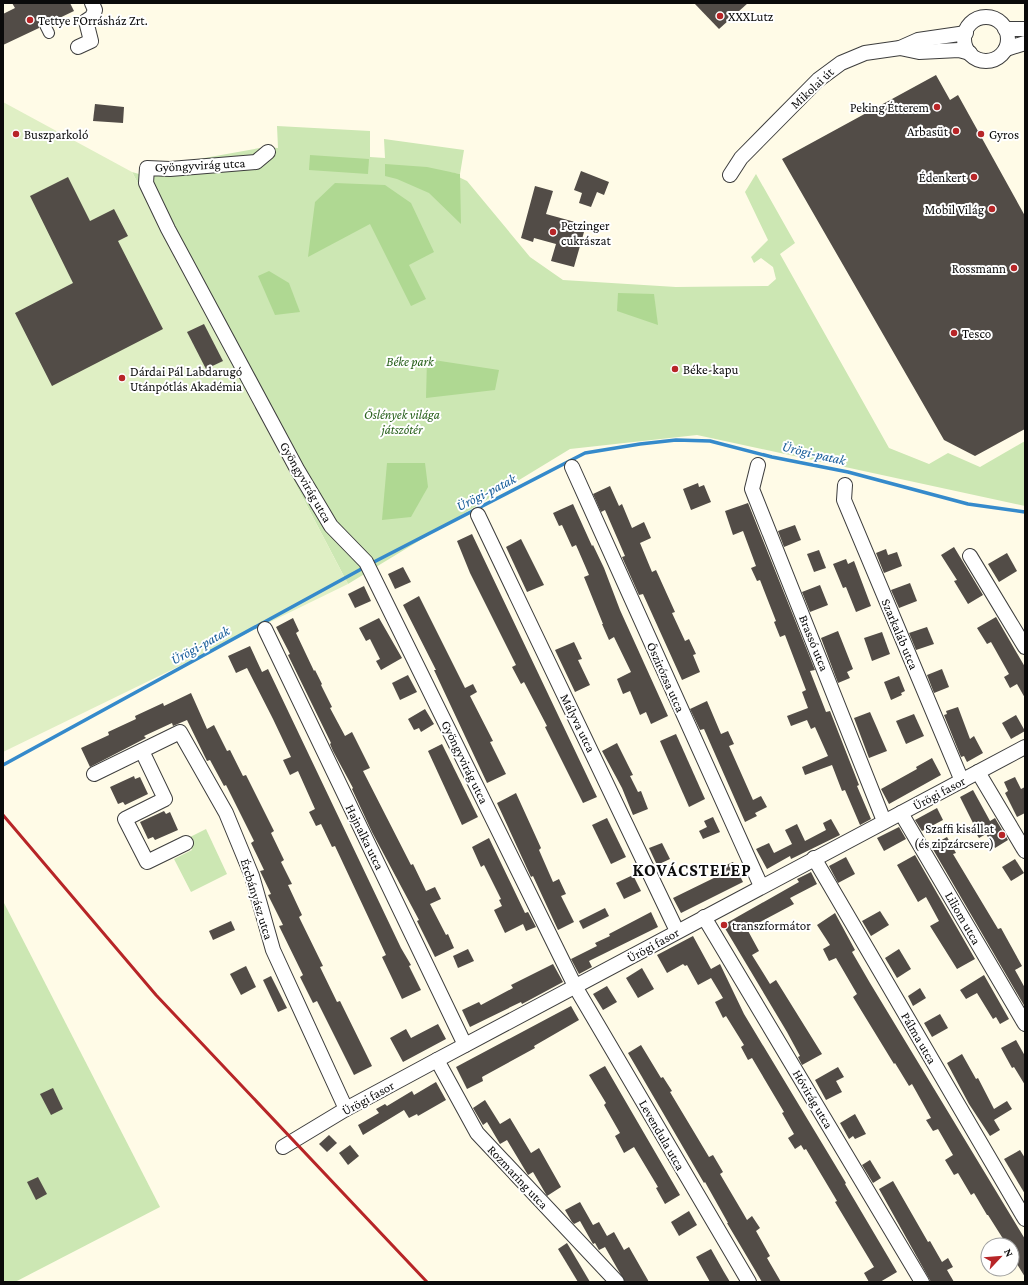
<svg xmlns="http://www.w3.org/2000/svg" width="1028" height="1285" font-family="'Crimson Pro',serif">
	<rect width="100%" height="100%" fill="#fffbe7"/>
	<g fill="#cce7b3">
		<polygon points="277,126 370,131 370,157 385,158 384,139 464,150 460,174 448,172 467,181 530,257 563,280 676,287 768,286 776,279 773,267 761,258 754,263 751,257 768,240 745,192 756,174 795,243 780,254 889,448 929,464 948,453 980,467 1025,441 1025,506 697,435 570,449 348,584 132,172 139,174 171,164 265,147 278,148"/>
		<polygon points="206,829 227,874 191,892 174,859 192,850 186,839"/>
		<polygon points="3,901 160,1207 15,1282 3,1282"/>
	</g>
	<g fill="#afd892">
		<polygon points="310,155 369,159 368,174 309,170"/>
		<polygon points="385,164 427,167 460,174 461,224 429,193 397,179 385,176"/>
		<polygon points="335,183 385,185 411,203 434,252 409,265 426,299 411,306 370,224 308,257 315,202"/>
		<polygon points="269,271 289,283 300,312 275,315 258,276"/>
		<polygon points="618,293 654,294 658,325 617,311"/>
		<polygon points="427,359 499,370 495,390 426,398"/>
		<polygon points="387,463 425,463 428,487 411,517 382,520"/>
	</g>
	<polygon fill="#dfefc4" points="3,102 132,172 348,584 3,752"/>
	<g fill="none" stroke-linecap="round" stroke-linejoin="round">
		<g stroke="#358acb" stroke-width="3.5">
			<polyline points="370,564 585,453 640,444 676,440 710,441 772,457 848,472 968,504 1025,512"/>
			<polyline points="3,765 365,567"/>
		</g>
	</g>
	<g fill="#524c47">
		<polygon points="12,3 70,3 74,11 51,22 48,19 42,19 39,22 39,28 3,45 3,14 15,8"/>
		<polygon points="694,3 748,3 719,29"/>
		<polygon points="936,75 950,100 958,95 1025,216 1025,429 975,456 944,440 782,159"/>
		<polygon points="95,104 124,107 123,123 93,121"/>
		<polygon points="581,171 609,182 604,195 597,192 591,207 579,203 582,193 574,190"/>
		<polygon points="68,177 90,221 114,209 128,236 118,241 163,329 52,386 15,313 73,283 30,196"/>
		<polygon points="535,186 553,191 546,214 586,225 574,267 551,261 556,244 534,238 533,242 521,238"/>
		<polygon points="204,324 223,361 206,369 187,332"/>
		<polygon points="698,483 699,487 704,485 711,502 691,510 683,489"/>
		<polygon points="610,486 619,506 622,504 632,528 644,522 651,538 640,543 652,572 656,570 675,612 672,613 685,641 689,639 696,654 693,655 700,672 682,680 643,594 639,595 622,557 625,556 605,510 601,512 593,494"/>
		<polygon points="748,503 815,670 810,671 826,712 830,711 859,785 857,786 871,819 860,825 845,790 842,791 832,765 805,775 802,767 828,756 815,727 811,729 807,720 791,726 787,716 808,708 802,692 806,690 785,635 780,637 774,622 776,621 760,580 757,581 751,568 756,566 743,531 733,535 725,511"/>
		<polygon points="573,504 592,546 593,545 604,568 620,610 668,716 651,724 646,712 640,715 630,691 623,694 617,679 631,672 614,637 609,640 602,624 603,624 584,577 589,575 576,545 572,547 562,525 559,526 553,513"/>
		<polygon points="795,525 801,540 784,547 778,531"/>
		<polygon points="472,534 597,797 583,803 545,727 547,726 524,682 521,684 512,667 516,665 470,573 457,541"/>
		<polygon points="521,539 544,585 527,592 506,547"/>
		<polygon points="954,547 983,595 968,604 954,581 957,580 941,555"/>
		<polygon points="886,549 888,555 897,552 902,566 884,573 876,553"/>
		<polygon points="819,550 826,568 814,572 807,554"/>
		<polygon points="1007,553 1017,571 999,582 988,564"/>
		<polygon points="846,559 848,564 854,561 871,606 856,612 846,587 843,588 833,564"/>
		<polygon points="403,567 411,582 395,589 388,574"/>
		<polygon points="910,583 917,601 899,608 891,590"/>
		<polygon points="820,585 828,605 810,612 802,592"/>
		<polygon points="364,586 371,601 355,608 348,594"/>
		<polygon points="419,596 465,688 473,684 477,692 470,696 493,741 490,742 506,774 487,783 434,670 436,670 403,605"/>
		<polygon points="996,617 1025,667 1025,698 1017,684 1010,688 1004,677 1009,674 991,642 987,644 977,628"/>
		<polygon points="293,618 299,631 296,633 314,671 315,670 322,684 321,685 332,707 330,708 345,736 352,732 370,768 363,771 411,865 413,864 426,891 435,887 441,899 430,904 446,935 448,934 454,948 435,957 417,921 419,920 372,832 352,789 353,788 333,751 330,744 331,743 288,655 290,654 276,627"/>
		<polygon points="379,618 402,658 381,670 376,661 380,659 370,639 366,641 359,628"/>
		<polygon points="927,627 934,644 916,650 909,633"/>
		<polygon points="838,631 853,669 847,672 850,678 838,683 821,638"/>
		<polygon points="882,632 890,654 872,661 864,638"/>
		<polygon points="574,642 582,659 578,660 590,685 575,692 555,650"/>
		<polygon points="250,646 262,672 268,669 401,948 411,965 409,966 421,990 402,999 382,957 386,955 335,846 332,847 321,824 316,826 309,812 315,809 298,771 290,775 283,760 291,757 273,719 247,668 236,673 228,656"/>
		<polygon points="942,669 949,687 934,693 927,675"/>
		<polygon points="408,675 417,692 400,700 392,683"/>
		<polygon points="899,676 905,691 901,693 902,695 891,700 884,682"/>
		<polygon points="191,693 207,729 214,725 227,751 230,750 243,776 246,775 274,831 271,833 284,860 281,862 292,884 288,885 302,915 299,917 323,966 320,967 337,1002 340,1001 372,1066 354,1075 317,1001 313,1003 300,977 303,975 279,926 283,925 268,895 271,894 260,871 264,870 251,843 254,841 226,785 224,786 210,760 207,761 187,720 173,726 172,723 144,736 146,738 90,767 81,748 109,735 108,732 136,719 135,716 163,703 164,706"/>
		<polygon points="707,701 721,734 728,731 734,744 729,746 753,800 761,796 767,807 755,813 757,816 745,822 704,729 700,730 690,709"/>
		<polygon points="958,707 970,739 974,736 983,753 967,762 964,756 961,757 944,715 947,714 946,711"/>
		<polygon points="425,709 434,724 421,732 419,728 414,730 408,719"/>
		<polygon points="870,712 887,751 869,758 854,718"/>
		<polygon points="914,714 924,736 906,744 896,721"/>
		<polygon points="1016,715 1025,731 1011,739 1002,723"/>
		<polygon points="676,734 705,799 689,807 660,741"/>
		<polygon points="617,743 633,775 630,776 638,792 641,791 648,809 633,815 622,788 602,751"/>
		<polygon points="442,744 478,817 462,825 428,751"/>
		<polygon points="932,758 941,775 889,804 881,789 917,769 916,767"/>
		<polygon points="134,776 135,779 140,777 148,794 125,805 123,802 118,804 110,787"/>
		<polygon points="1015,777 1021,789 1025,787 1025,813 1017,817 1005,793 1008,791 1004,782"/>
		<polygon points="973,790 990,821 995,818 1008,840 995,848 986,834 979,838 974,830 976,829 960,797"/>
		<polygon points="516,793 541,848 539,850 553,882 559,879 566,894 561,896 574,922 558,930 533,876 531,877 497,803"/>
		<polygon points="937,808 943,820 922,831 915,820"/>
		<polygon points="164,811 166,814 170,812 178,830 155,840 153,837 148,839 140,822"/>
		<polygon points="713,817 720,832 703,839 699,831 707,827 704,821"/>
		<polygon points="607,818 626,857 611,864 592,825"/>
		<polygon points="831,819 840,835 791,859 790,856 767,869 756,849 769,843 774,853 792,844 785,830 797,824 805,841 826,830 823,823"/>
		<polygon points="899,827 906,839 884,851 877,838"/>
		<polygon points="947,837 956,853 953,854 998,929 1001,928 1022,966 1015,970 1025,988 1025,1007 931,846"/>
		<polygon points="489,838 525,913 528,912 536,927 526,931 523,924 505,933 494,910 502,906 499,900 501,899 484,865 481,867 472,847"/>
		<polygon points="662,843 670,859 657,865 649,848"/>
		<polygon points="915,855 975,959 957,969 930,926 939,921 926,897 918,902 897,865"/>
		<polygon points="846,857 855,874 838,883 829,866"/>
		<polygon points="1015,859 1024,873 1011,881 1002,867"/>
		<polygon points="733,862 743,882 681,913 673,898 720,875 726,871 724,866"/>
		<polygon points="811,872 817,884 790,898 794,904 747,929 759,951 752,955 770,984 776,980 822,1054 802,1065 798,1057 800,1056 787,1032 723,925 799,882 797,879"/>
		<polygon points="633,875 641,891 624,899 616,883"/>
		<polygon points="605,908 609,916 583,929 579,921"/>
		<polygon points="880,911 889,925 871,936 862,921"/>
		<polygon points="651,912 658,927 589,961 592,967 579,974 571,959 597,946 595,943 610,936 609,934"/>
		<polygon points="835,913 855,950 852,952 870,983 1025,1239 1025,1277 1012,1256 1012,1245 1007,1245 988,1215 987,1215 974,1193 971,1195 958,1173 954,1175 945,1160 953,1155 938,1129 933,1131 926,1120 931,1118 912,1084 909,1086 895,1063 894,1064 853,997 857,994 836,958 829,961 823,949 830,945 817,925"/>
		<polygon points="231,921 235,930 213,940 209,931"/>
		<polygon points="693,936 711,969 720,964 744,1014 846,1183 845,1184 897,1272 880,1282 869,1282 864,1273 874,1267 835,1202 837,1201 806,1149 804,1150 801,1145 795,1149 788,1138 794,1134 782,1113 784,1112 752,1058 748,1060 741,1047 744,1045 726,1016 723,1018 715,1002 723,998 711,978 698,985 687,965 685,966 683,964 667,973 657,955"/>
		<polygon points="468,949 474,961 458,968 453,956"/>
		<polygon points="899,949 911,969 897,978 885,958"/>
		<polygon points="553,964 563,982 522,1004 521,1002 470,1027 462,1010 479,1002 481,1005 513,988 511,985"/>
		<polygon points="246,966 256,987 241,995 230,974"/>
		<polygon points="642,968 654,989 638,998 626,978"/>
		<polygon points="984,975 1009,1019 1000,1024 996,1017 993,1019 977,993 966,999 960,990"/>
		<polygon points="271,976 287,1008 278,1012 263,980"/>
		<polygon points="607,986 617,1002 603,1010 593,994"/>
		<polygon points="920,988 926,998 913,1006 908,996"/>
		<polygon points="571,1006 579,1020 534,1046 535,1048 482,1077 483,1081 467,1089 456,1067"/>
		<polygon points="940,1014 948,1028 932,1037 924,1023"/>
		<polygon points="438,1024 446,1039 403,1062 390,1038 406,1029 411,1038"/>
		<polygon points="1016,1040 1025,1056 1025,1085 1014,1067 1012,1068 1001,1048"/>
		<polygon points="641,1045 661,1078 663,1077 672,1091 670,1092 709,1157 713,1155 723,1172 720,1174 743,1213 747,1220 752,1216 760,1228 756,1231 770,1256 767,1258 781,1282 762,1282 727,1223 728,1223 705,1182 704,1183 628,1053"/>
		<polygon points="962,1054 976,1079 978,1078 994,1109 1007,1101 1012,1109 994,1120 1000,1130 990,1136 969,1104 947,1063"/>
		<polygon points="605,1066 680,1195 665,1204 656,1188 658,1187 634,1147 624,1153 615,1136 620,1133 604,1105 606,1103 589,1075"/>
		<polygon points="838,1067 844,1077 836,1081 842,1092 826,1100 815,1080"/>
		<polygon points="436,1082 446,1100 418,1116 417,1114 409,1118 404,1110 363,1135 358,1125 379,1113 376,1109 385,1104 387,1106 412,1091 414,1095"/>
		<polygon points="53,1088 63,1109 51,1115 40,1094"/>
		<polygon points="485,1100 500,1124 510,1118 531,1153 539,1148 561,1187 547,1196 533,1172 528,1175 507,1140 500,1144 487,1122 483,1125 473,1108"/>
		<polygon points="855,1114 866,1134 855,1139 853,1136 849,1139 840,1123"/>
		<polygon points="329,1135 337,1143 327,1152 319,1144"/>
		<polygon points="350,1145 359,1156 348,1165 339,1153"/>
		<polygon points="1020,1150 1025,1158 1025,1194 1004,1159"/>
		<polygon points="870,1160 881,1178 873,1183 862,1165"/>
		<polygon points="38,1177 47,1194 36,1200 27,1182"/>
		<polygon points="893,1181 928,1242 930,1241 942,1262 948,1258 953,1267 947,1270 954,1282 931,1282 879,1189"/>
		<polygon points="580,1202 593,1225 599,1222 607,1236 614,1232 624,1250 629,1247 649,1282 625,1282 605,1247 599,1250 595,1243 593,1244 580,1221 574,1224 572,1222 565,1210"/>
		<polygon points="689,1211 697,1225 679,1236 671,1222"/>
		<polygon points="567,1243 590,1282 578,1282 558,1249"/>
		<polygon points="711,1249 724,1272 730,1282 710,1282 696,1257"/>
	</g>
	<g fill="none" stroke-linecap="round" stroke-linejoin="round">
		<defs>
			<polyline id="pedestrian" points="45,25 49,33"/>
			<g id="minor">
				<circle cx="986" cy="39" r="22"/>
				<polyline points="1005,29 1025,29"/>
				<polyline points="78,47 91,41 86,21 92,17 95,10 92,3"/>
				<polyline points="900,48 919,52 959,50 970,53"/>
				<polyline points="1006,49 1025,43"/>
				<polyline points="268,152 256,162 170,169 147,168 146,183 168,229 297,469 331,526 366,562 576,988 749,1282"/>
				<polyline points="730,175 741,158 818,80 841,63 865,53 900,48 918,40 966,33"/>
				<polyline points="758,465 752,489 884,821"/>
				<polyline points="572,467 761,886"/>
				<polyline points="845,485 844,500 962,781"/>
				<polyline points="478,515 677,931"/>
				<polyline points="970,556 1025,647"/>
				<polyline points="265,629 465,1045"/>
				<polyline points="142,751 165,799 125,819 147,862 186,843"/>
				<polyline points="978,772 1025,851"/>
				<polyline points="94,774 180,732 226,813 252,876 273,950 346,1109"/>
				<polyline points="901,813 1025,1024"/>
				<polyline points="814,858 1025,1219"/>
				<polyline points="704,917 922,1282"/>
				<polyline points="437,1060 477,1133 617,1282"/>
				<polyline points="283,1147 346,1109 437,1060 1025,747"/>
			</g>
		</defs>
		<use href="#pedestrian" stroke="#3d3d3d" stroke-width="12"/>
		<use href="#minor" stroke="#3d3d3d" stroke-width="16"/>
		<use href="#pedestrian" stroke="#fff" stroke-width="10"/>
		<use href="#minor" stroke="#fff" stroke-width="14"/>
		<polyline stroke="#b72527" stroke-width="3" points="3,815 156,995 427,1282"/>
	</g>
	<g fill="#b72527" stroke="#fff" stroke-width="1.5">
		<circle cx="720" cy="16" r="4"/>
		<circle cx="30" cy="20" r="4"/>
		<circle cx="937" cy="107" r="4"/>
		<circle cx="956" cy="131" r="4"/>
		<circle cx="16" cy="134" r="4"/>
		<circle cx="981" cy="134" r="4"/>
		<circle cx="974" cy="177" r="4"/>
		<circle cx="992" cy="209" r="4"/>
		<circle cx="553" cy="232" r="4"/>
		<circle cx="1014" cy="268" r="4"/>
		<circle cx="954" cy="333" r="4"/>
		<circle cx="675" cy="369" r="4"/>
		<circle cx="122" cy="378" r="4"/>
		<circle cx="1002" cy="835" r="4"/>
		<circle cx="724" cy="925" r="4"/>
	</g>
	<g text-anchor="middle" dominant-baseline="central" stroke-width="4" stroke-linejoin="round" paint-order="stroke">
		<g font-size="13" fill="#0a0a0a" stroke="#fff" text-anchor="start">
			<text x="728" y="16">XXXLutz</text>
			<text x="38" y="20">Tettye FOrrásház Zrt.</text>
			<text x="929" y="107" text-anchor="end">Peking Étterem</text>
			<text x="948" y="131" text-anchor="end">Arbasüt</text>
			<text x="24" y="134">Buszparkoló</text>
			<text x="989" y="134">Gyros</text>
			<text x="966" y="177" text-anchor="end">Édenkert</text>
			<text x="984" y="209" text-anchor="end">Mobil Világ</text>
			<text x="561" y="225">Petzinger<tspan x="561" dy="15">cukrászat</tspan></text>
			<text x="1006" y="268" text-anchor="end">Rossmann</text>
			<text x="962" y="333">Tesco</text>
			<text x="683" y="369">Béke-kapu</text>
			<text x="130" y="371">Dárdai Pál Labdarugó<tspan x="130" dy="15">Utánpótlás Akadémia</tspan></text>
			<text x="994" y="828" text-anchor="end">Szaffi kisállat<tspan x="994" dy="15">(és zipzárcsere)</tspan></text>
			<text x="732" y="925">transzformátor</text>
		</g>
		<g font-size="13" fill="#0a0a0a" stroke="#fff">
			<text transform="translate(812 88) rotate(-43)">Mikolai út</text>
			<text transform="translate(200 165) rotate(-3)">Gyöngyvirág utca</text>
			<text transform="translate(306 482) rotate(60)">Gyöngyvirág utca</text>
			<text transform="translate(900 634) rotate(67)">Szarkaláb utca</text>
			<text transform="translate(814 643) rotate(68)">Brassó utca</text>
			<text transform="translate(666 677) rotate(66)">Őszirózsa utca</text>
			<text transform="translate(578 723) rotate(64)">Mályva utca</text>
			<text transform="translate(465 762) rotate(64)">Gyöngyvirág utca</text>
			<text transform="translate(939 793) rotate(-28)">Ürögi fasor</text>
			<text transform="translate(365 837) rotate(64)">Hajnalka utca</text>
			<text transform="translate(257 899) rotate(73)">Ércbányász utca</text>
			<text transform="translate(963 918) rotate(60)">Liliom utca</text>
			<text transform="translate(653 945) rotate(-29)">Ürögi fasor</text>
			<text transform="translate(919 1038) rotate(60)">Pálma utca</text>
			<text transform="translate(368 1098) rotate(-29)">Ürögi fasor</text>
			<text transform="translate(813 1099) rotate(59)">Hóvirág utca</text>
			<text transform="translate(662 1135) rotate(60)">Levendula utca</text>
			<text transform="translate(518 1177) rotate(47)">Rozmaring utca</text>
		</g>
		<g font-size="13" font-style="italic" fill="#28601c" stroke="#fff">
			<text x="410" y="361">Béke park</text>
			<text x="402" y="414">Őslények világa<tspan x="402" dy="15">játszótér</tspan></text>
		</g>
		<g font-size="14" font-style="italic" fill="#165c99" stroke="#fff">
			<text transform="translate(814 453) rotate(13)">Ürögi-patak</text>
			<text transform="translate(486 492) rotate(-27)">Ürögi-patak</text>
			<text transform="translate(200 645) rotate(-29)">Ürögi-patak</text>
		</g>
		<g font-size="17" font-weight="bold" letter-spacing="1" fill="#0a0a0a" stroke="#fff">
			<text x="692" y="870">KOVÁCSTELEP</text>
		</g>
	</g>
	<rect width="1028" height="1285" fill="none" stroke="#0a0a0a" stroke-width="8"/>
	<g transform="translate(1000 1257) rotate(64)"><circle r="19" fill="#ffffff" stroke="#9d9d9d"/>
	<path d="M0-3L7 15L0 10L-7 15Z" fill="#b72527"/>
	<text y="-6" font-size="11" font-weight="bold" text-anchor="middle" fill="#0a0a0a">N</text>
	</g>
</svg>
